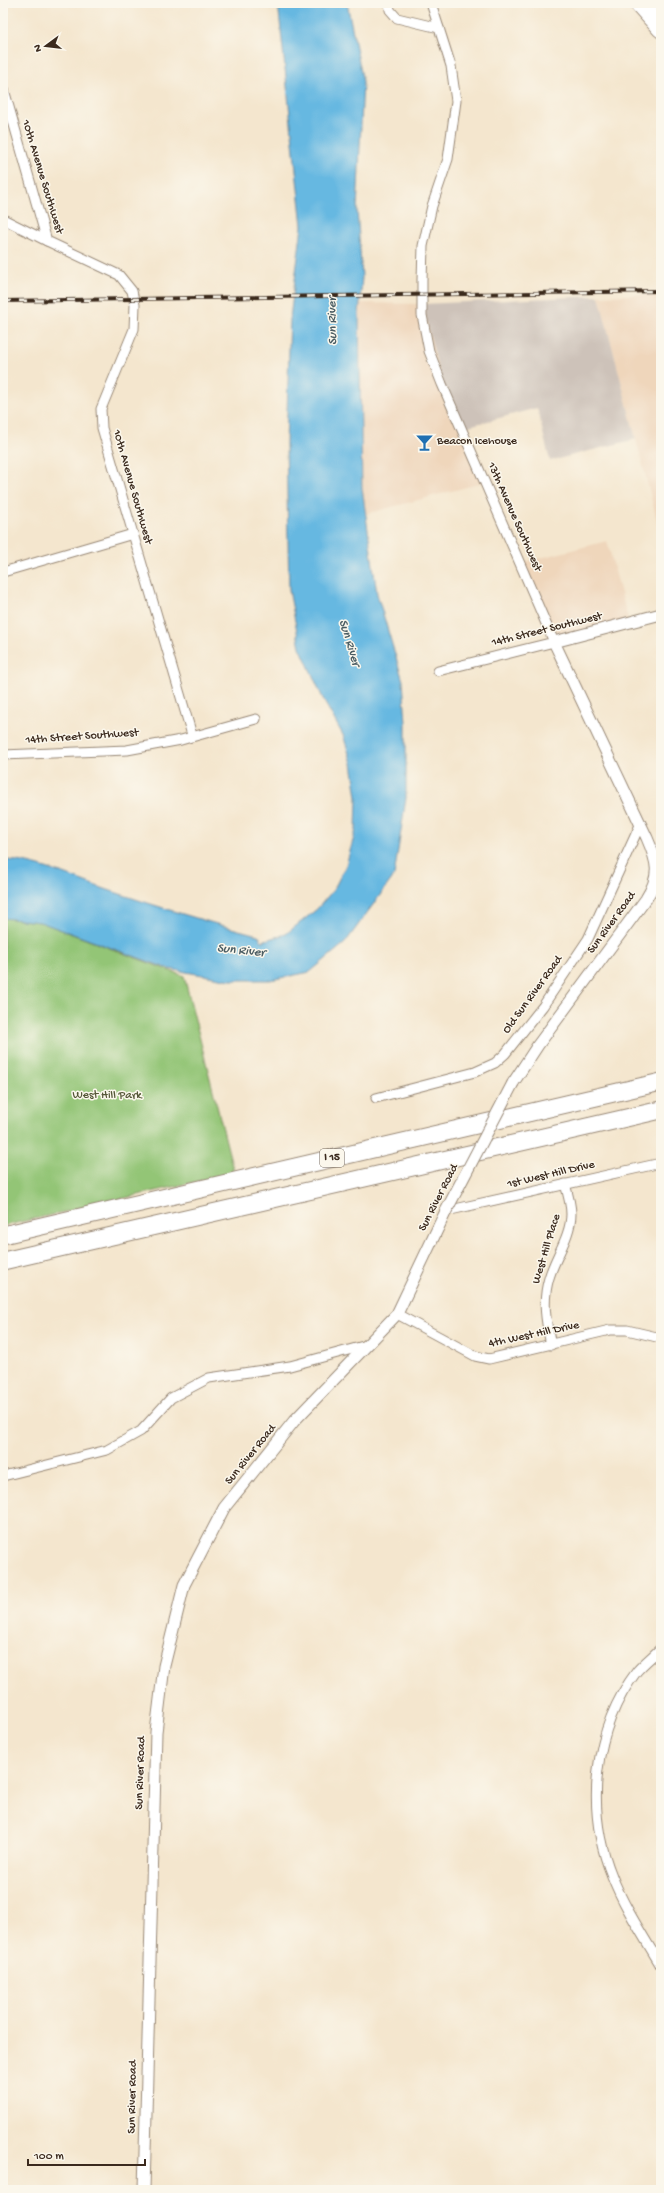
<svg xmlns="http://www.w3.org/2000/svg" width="664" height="2193" font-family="'Gochi Hand',sans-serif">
	<rect width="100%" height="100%" fill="#fbf7ec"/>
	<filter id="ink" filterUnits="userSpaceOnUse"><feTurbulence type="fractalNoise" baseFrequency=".025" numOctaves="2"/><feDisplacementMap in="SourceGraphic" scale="8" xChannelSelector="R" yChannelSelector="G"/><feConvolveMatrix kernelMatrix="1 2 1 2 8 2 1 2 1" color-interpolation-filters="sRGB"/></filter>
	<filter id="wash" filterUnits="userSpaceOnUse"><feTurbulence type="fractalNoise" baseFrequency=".012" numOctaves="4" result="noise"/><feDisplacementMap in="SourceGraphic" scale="16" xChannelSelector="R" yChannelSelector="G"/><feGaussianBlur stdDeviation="0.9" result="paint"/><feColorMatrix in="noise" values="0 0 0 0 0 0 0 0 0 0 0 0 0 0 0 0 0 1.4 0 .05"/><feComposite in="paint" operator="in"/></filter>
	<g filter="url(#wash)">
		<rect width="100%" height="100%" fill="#f4e6ce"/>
		<g fill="#efd6bb">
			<polygon points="661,294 661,527 659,528 599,296"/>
			<polygon points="360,303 422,304 485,482 366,514 362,488"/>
			<polygon points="607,541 629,623 554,642 521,563"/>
		</g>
		<polygon fill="#cdc2b9" points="599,296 636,439 550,461 537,408 461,428 442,384 422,304"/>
		<polygon fill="#93c576" stroke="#67784a" points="3,918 40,922 184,976 234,1173 3,1226"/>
		<path fill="#66b8e1" stroke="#507180" d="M278,3H347L363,82L357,210L362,277L359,315L362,488L377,594L403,681L406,723V798L394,876L345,943L310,972L270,980H231L169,969L40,922L3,918V860C34,860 75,879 105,889C156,906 206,922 258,935L262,941L286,934L317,909L334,889L346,865L356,830L357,797L352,763L343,735L325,703L300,647L289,590L286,444L290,318L302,226Z"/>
	</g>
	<g filter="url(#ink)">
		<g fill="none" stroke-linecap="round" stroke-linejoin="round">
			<defs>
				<g id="minor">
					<polyline points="389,3 390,10 397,18 439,28"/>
					<polyline points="431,3 451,66 456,101 448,159 432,206 423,246 422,280 422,315 429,351 442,384 554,642 438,671"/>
					<polyline points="3,86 47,241 119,275 132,291 135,305 134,329 101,409 102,428 192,735"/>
					<polyline points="3,219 47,241"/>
					<polyline points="3,572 133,534"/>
					<polyline points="3,755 127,750 181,740 256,719"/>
					<polyline points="376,1098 475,1072 495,1063 505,1054 543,1006 588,939 640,825"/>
					<polyline points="446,1211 661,1163"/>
					<polyline points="397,1314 475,1356 489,1359 610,1330 627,1330 661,1338"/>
					<path d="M551,1345C546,1322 542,1301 549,1278C555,1257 571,1236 571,1214C571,1204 568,1194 565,1184"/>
					<polyline points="3,1476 107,1450 141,1431 171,1398 209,1378 290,1366 367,1345"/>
					<path d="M661,1648C653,1656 644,1663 637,1671C593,1729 585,1810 612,1876C624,1907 644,1937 661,1966"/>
				</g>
				<g id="tertiary">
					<path d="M513,1083L538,1045L646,899C661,875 658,863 647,838L554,642L661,614"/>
					<polyline points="144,2190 156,1732 164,1666 184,1585 224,1508 294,1421 397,1314 446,1211"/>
				</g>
				<g id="motorway">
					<polyline points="638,3 661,29"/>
					<polyline points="660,3 661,4"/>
					<polyline points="3,1235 661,1082"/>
					<polyline points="3,1261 661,1110"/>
				</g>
			</defs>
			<use href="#minor" stroke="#988876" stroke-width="11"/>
			<use href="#tertiary" stroke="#988876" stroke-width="13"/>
			<use href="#motorway" stroke="#988876" stroke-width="19"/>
			<use href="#minor" stroke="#fff" stroke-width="9"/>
			<use href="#tertiary" stroke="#fff" stroke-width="11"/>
			<use href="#motorway" stroke="#fff" stroke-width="17"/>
			<defs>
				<polyline id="rail" points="3,301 661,291"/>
			</defs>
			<use href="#rail" stroke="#3b2a1e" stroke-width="4"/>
			<use href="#rail" stroke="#fbf7ec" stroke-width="2.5" stroke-dasharray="8" stroke-linecap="butt"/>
			<defs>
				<polyline id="tertiary-bridge" points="446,1211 513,1083"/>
			</defs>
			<use href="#tertiary-bridge" stroke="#988876" stroke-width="13" stroke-linecap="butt"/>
			<use href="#tertiary-bridge" stroke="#fff" stroke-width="11"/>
		</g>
	</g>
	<defs>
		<symbol id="bar-bare" viewBox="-9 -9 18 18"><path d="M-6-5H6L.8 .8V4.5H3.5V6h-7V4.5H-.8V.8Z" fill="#1f6fb2" stroke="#fbf7ec" stroke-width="2.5" paint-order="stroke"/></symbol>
	</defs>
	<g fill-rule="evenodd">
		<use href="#bar-bare" x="412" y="430" width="25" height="25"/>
	</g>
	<g text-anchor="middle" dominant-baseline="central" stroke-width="3" stroke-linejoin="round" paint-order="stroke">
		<rect fill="#fbf7ec" stroke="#75685c" stroke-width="1" x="320" y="1149" width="24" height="18" rx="3"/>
		<g font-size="11" font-weight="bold" fill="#3b2a1e">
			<text x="332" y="1158">I 15</text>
		</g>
		<g font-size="12" fill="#3b2a1e" stroke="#fbf7ec">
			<text transform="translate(42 177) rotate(73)">10th Avenue Southwest</text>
			<text transform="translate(132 487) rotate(74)">10th Avenue Southwest</text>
			<text transform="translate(514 517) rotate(66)">13th Avenue Southwest</text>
			<text transform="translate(547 630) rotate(-14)">14th Street Southwest</text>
			<text transform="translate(82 737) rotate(-4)">14th Street Southwest</text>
			<text transform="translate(612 923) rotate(-54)">Sun River Road</text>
			<text transform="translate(533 995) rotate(-54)">Old Sun River Road</text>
			<text transform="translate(551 1175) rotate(-13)">1st West Hill Drive</text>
			<text transform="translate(439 1198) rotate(-63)">Sun River Road</text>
			<text transform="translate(547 1249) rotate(-73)">West Hill Place</text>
			<text transform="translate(534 1335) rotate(-12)">4th West Hill Drive</text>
			<text transform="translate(251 1455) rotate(-51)">Sun River Road</text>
			<text transform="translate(141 1773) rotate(-88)">Sun River Road</text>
			<text transform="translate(133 2097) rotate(-89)">Sun River Road</text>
		</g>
		<g font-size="12" fill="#3b2a1e" stroke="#fbf7ec" text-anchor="start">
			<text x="437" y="442">Beacon Icehouse</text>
		</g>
		<g font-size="12" fill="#555838" stroke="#fbf7ec">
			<text x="107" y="1096">West Hill Park</text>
		</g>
		<g font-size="13" font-style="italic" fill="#4a5c62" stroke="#fbf7ec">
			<text transform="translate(333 321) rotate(-91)">Sun River</text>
			<text transform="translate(349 643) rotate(73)">Sun River</text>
			<text transform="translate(241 951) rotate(6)">Sun River</text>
		</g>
	</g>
	<rect width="664" height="2193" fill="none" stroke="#fbf7ec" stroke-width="16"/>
	<g transform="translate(46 46) rotate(255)" stroke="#fbf7ec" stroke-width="3" paint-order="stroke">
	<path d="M0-3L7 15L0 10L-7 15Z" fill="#3b2a1e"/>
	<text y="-6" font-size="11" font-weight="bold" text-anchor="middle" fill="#3b2a1e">N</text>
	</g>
	<path d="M28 2159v6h117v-6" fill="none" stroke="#3b2a1e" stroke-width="2"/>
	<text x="34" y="2159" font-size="12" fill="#3b2a1e" stroke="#fbf7ec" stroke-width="3" paint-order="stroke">100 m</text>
</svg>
